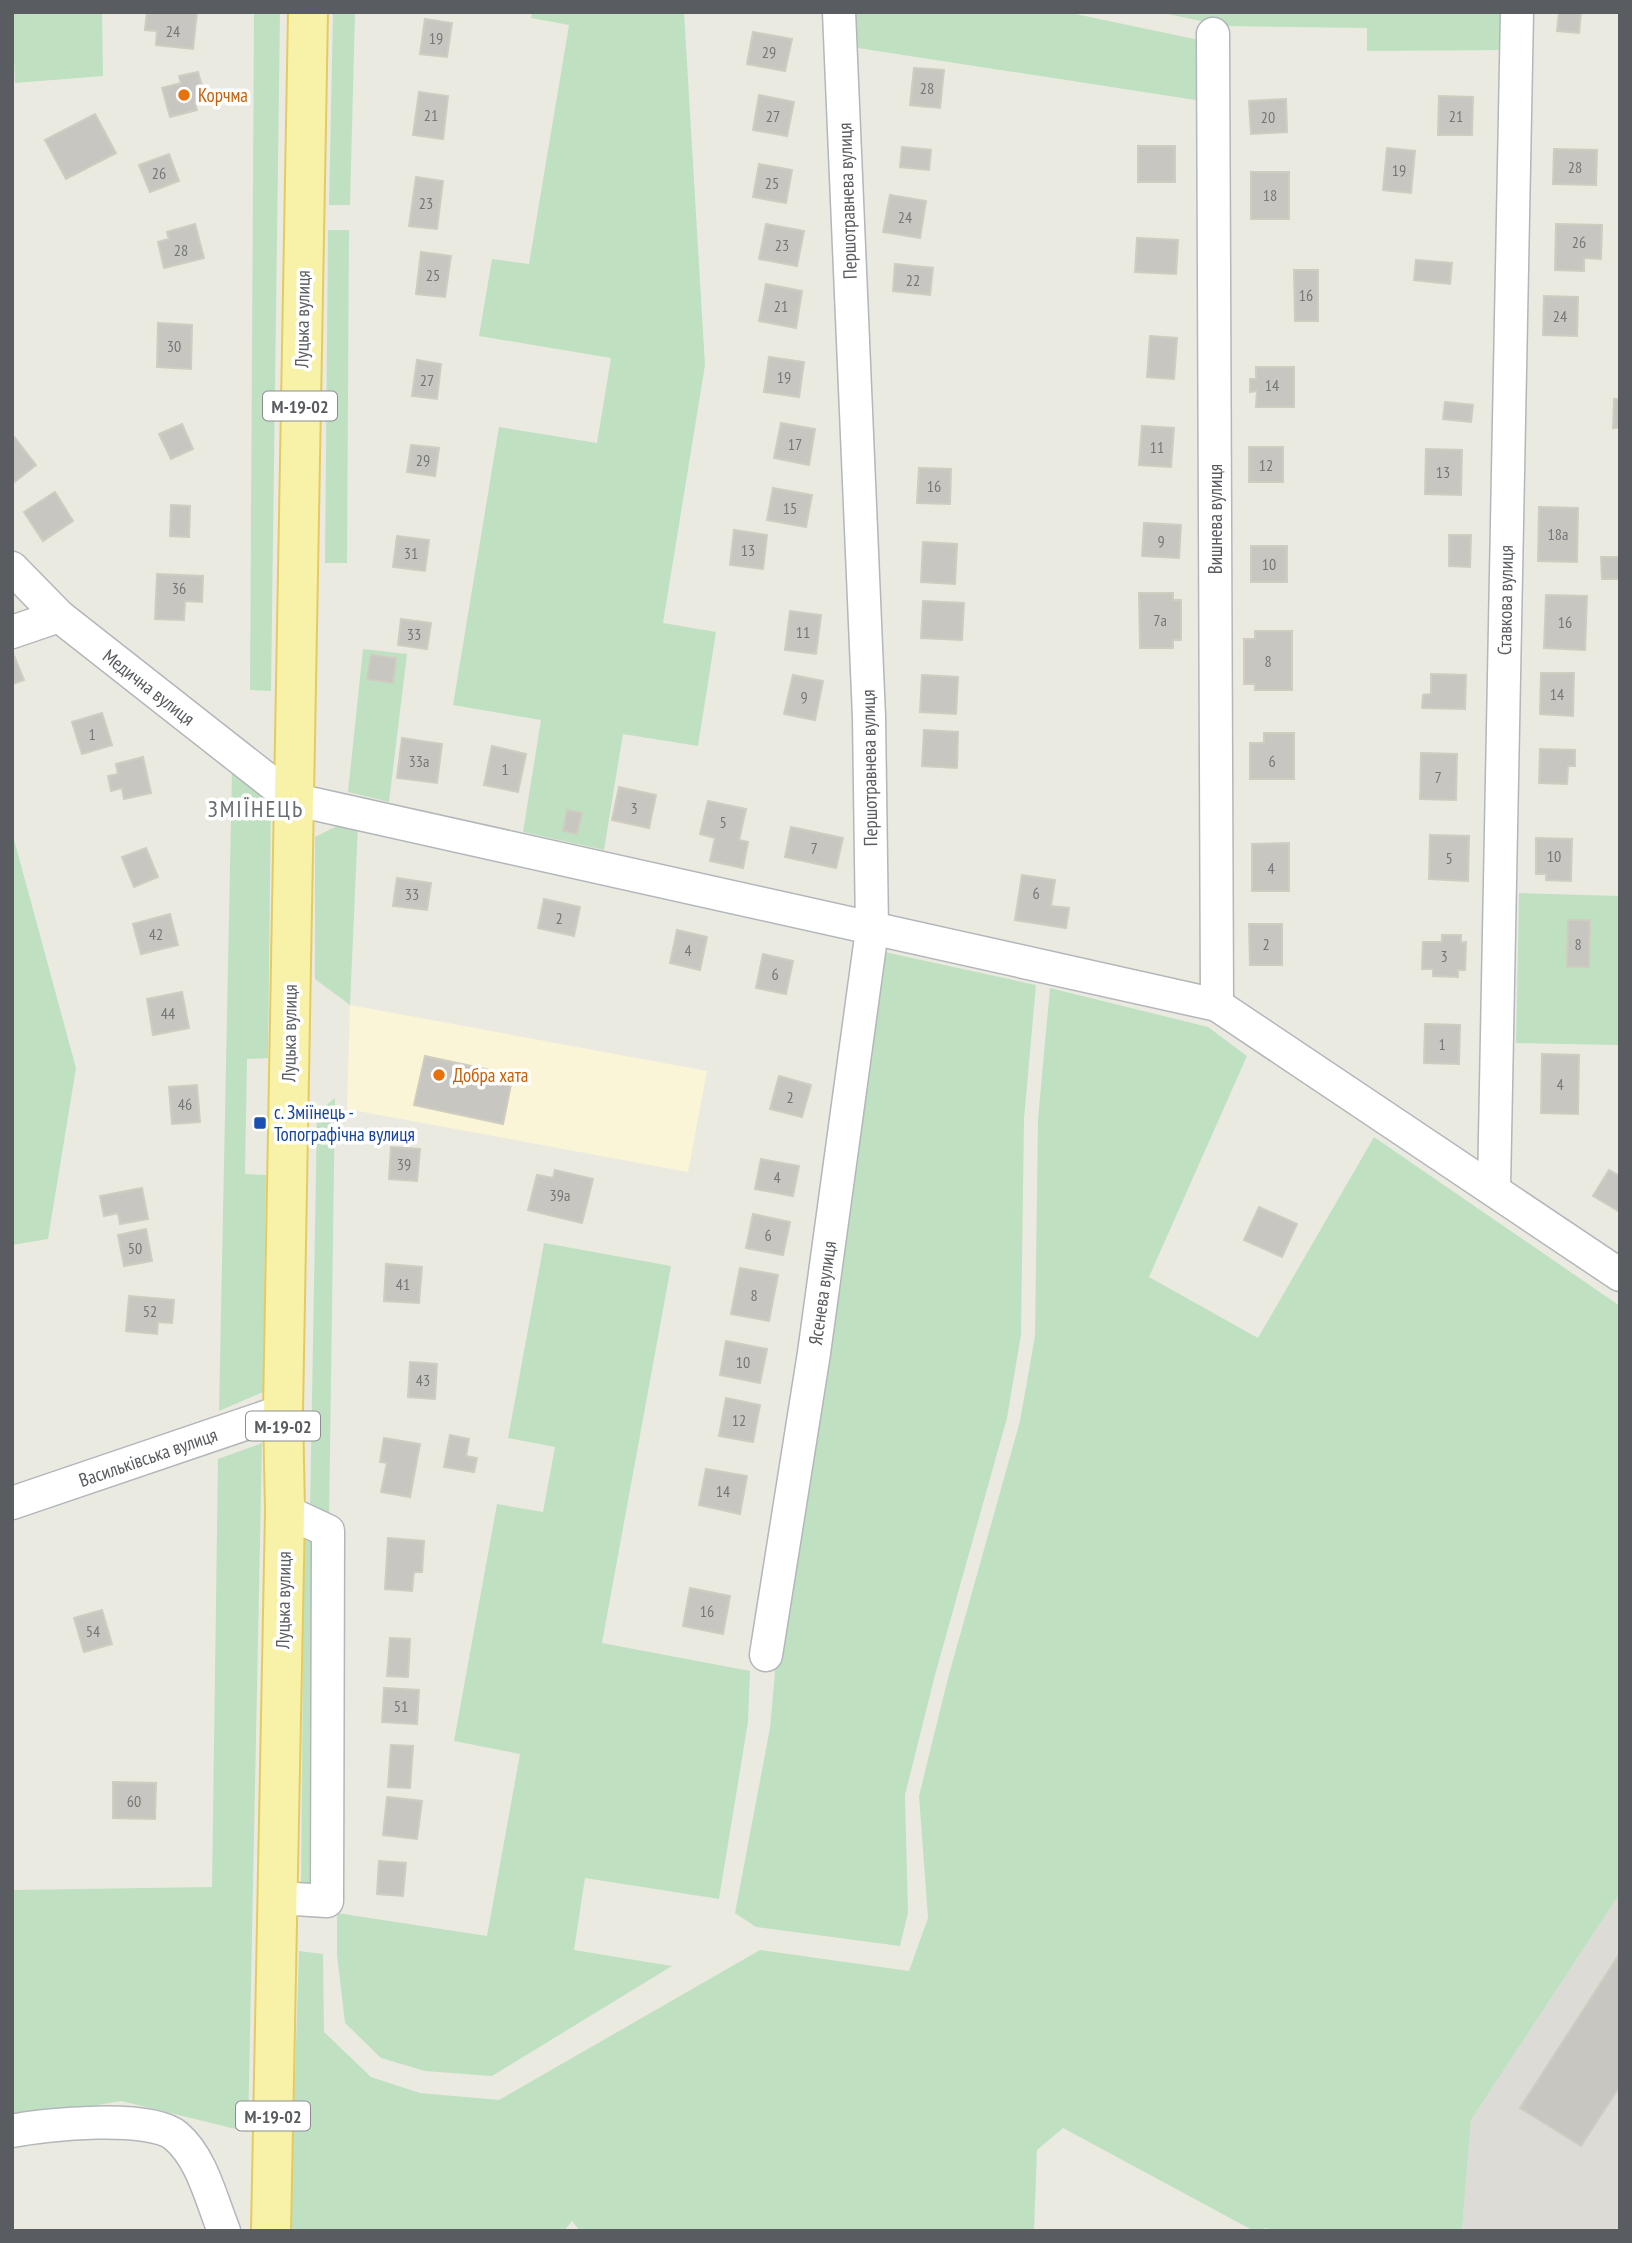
<svg xmlns="http://www.w3.org/2000/svg" width="1632" height="2243" font-family="'PT Sans Narrow',sans-serif">
	<rect width="100%" height="100%" fill="#ebeae1"/>
	<polygon fill="#faf5d6" points="350,1005 707,1071 688,1172 347,1109"/>
	<polygon fill="#dddbd5" points="1620,1893 1620,2231 1462,2231 1471,2120"/>
	<g fill="#bfe1c2">
		<polygon points="12,12 102,12 103,76 15,83"/>
		<polygon points="254,12 280,12 271,691 250,690"/>
		<polygon points="333,12 355,12 350,205 329,205"/>
		<polygon points="532,12 684,12 705,365 663,623 716,632 698,746 623,734 604,850 523,832 541,720 453,705 499,427 597,443 611,358 479,336 492,259 529,264 569,25 531,18"/>
		<polygon points="855,12 1066,12 1204,41 1202,101 858,48"/>
		<polygon points="1158,12 1507,12 1506,50 1367,51 1367,28 1225,26"/>
		<polygon points="328,230 349,230 347,563 325,563"/>
		<polygon points="363,649 407,654 389,802 348,792"/>
		<polygon points="232,767 271,800 268,1058 247,1059 245,1174 266,1175 263,1392 219,1411"/>
		<polygon points="339,825 358,825 350,1005 315,979 315,837"/>
		<polygon points="12,832 76,1068 48,1239 12,1245"/>
		<polygon points="1519,893 1620,896 1620,1045 1516,1043"/>
		<polygon points="880,951 1036,985 1024,1119 1021,1335 1007,1418 935,1675 905,1795 908,1913 900,1946 756,1927 735,1913 770,1728 776,1661"/>
		<polygon points="1050,988 1208,1027 1247,1056 1149,1277 1258,1338 1374,1137 1620,1306 1620,1893 1471,2120 1462,2231 1272,2231 1266,2228 1254,2231 1063,2128 1037,2150 1034,2231 580,2231 572,2221 564,2231 290,2231 299,1951 323,1954 324,2032 371,2077 420,2093 499,2100 760,1950 909,1971 928,1918 919,1796 948,1678 1020,1421 1035,1336 1038,1119"/>
		<polygon points="335,1098 329,1523 310,1512 317,1113"/>
		<polygon points="544,1243 671,1266 602,1643 750,1671 748,1722 719,1899 585,1878 574,1950 672,1966 492,2076 425,2071 381,2058 345,2023 337,1955 337,1913 487,1936 520,1754 454,1741 497,1504 543,1512 555,1447 508,1438"/>
		<polygon points="262,1443 248,2132 121,2101 12,2120 12,1890 212,1887 218,1459"/>
		<polygon points="304,1538 320,1539 317,1888 301,1888"/>
	</g>
	<g fill="#c8c6c0" stroke="#cfccc0" stroke-width="2">
		<polygon points="147,12 197,12 193,49 156,45 157,31 145,30"/>
		<polygon points="1559,12 1581,12 1579,33 1557,31"/>
		<polygon points="425,19 452,23 447,57 420,54"/>
		<polygon points="753,32 792,39 785,71 747,64"/>
		<polygon points="914,68 944,70 940,108 910,105"/>
		<polygon points="198,72 206,101 195,104 197,110 170,117 162,88 181,83 179,76"/>
		<polygon points="419,92 448,96 443,139 413,135"/>
		<polygon points="759,95 794,102 787,136 753,130"/>
		<polygon points="1439,96 1473,97 1472,135 1438,135"/>
		<polygon points="1286,99 1287,132 1251,134 1249,101"/>
		<polygon points="95,114 116,153 66,179 45,140"/>
		<rect x="1138" y="146" width="37" height="36"/>
		<polygon points="902,147 931,150 929,170 900,167"/>
		<polygon points="1387,148 1415,151 1411,193 1383,190"/>
		<polygon points="1554,149 1597,150 1596,185 1553,184"/>
		<polygon points="169,154 179,181 150,192 139,165"/>
		<polygon points="759,164 792,170 786,203 753,197"/>
		<rect x="1251" y="172" width="38" height="47"/>
		<polygon points="416,177 443,181 437,229 409,226"/>
		<polygon points="890,195 926,201 920,238 883,232"/>
		<polygon points="195,224 204,258 164,268 158,242 169,239 167,232"/>
		<polygon points="766,224 804,231 797,266 759,259"/>
		<polygon points="1556,224 1602,225 1601,259 1584,258 1584,271 1555,270"/>
		<polygon points="1137,238 1178,240 1176,274 1135,272"/>
		<polygon points="421,252 451,256 445,297 416,294"/>
		<polygon points="1416,260 1452,263 1450,284 1414,280"/>
		<polygon points="895,264 933,268 930,295 893,291"/>
		<polygon points="1294,270 1318,270 1318,321 1295,321"/>
		<polygon points="766,284 802,291 796,328 759,321"/>
		<polygon points="1544,296 1578,297 1577,336 1543,335"/>
		<polygon points="158,323 192,325 191,369 157,367"/>
		<polygon points="1150,336 1177,338 1174,379 1147,377"/>
		<polygon points="769,357 804,362 799,397 764,392"/>
		<polygon points="417,360 441,364 437,399 412,396"/>
		<polygon points="1256,367 1294,367 1294,407 1256,407 1257,391 1250,392 1250,379 1256,379"/>
		<polygon points="1614,399 1620,399 1620,428 1613,428"/>
		<polygon points="1445,402 1473,405 1471,422 1443,419"/>
		<polygon points="781,423 815,429 809,465 774,458"/>
		<polygon points="182,424 193,449 171,459 159,434"/>
		<polygon points="1142,426 1174,428 1171,467 1139,465"/>
		<polygon points="12,434 36,465 12,484"/>
		<polygon points="411,445 439,448 435,476 407,472"/>
		<rect x="1249" y="447" width="34" height="35"/>
		<polygon points="1426,449 1462,450 1461,495 1425,494"/>
		<polygon points="919,468 951,469 950,504 917,503"/>
		<polygon points="773,488 812,495 806,527 767,520"/>
		<polygon points="55,492 73,521 43,541 24,512"/>
		<polygon points="171,505 190,506 189,537 170,536"/>
		<polygon points="1539,507 1578,508 1577,562 1538,561"/>
		<polygon points="1144,523 1181,525 1179,558 1142,556"/>
		<polygon points="734,530 767,535 763,569 730,565"/>
		<polygon points="1449,535 1471,535 1470,567 1449,566"/>
		<polygon points="397,536 429,540 425,571 393,567"/>
		<polygon points="923,542 957,544 955,584 921,582"/>
		<rect x="1251" y="546" width="36" height="36"/>
		<polygon points="1601,557 1620,557 1620,579 1602,579"/>
		<polygon points="157,574 203,576 202,602 185,601 184,620 155,619"/>
		<polygon points="1139,593 1173,593 1173,600 1181,600 1181,640 1173,640 1173,648 1140,648"/>
		<polygon points="1546,595 1587,596 1585,650 1544,648"/>
		<polygon points="923,601 964,603 962,640 921,638"/>
		<polygon points="790,611 821,615 816,654 785,650"/>
		<polygon points="401,619 431,623 427,649 398,645"/>
		<polygon points="1255,631 1292,631 1292,690 1255,690 1255,684 1244,684 1244,639 1255,639"/>
		<polygon points="12,651 24,680 12,684"/>
		<polygon points="371,655 396,658 393,683 367,679"/>
		<polygon points="1541,673 1574,673 1573,716 1540,714"/>
		<polygon points="1431,674 1466,675 1465,709 1422,708 1423,695 1431,694"/>
		<polygon points="793,675 823,681 815,720 784,714"/>
		<polygon points="922,675 958,677 956,714 920,712"/>
		<polygon points="102,713 112,745 82,754 72,722"/>
		<polygon points="924,730 958,732 957,768 922,766"/>
		<polygon points="1264,733 1294,733 1294,779 1250,779 1250,743 1264,743"/>
		<polygon points="402,738 442,744 437,783 397,778"/>
		<polygon points="492,746 526,754 518,792 484,785"/>
		<polygon points="1540,749 1575,750 1575,766 1568,766 1567,784 1539,783"/>
		<polygon points="1421,753 1457,754 1456,800 1420,799"/>
		<polygon points="143,757 151,793 124,799 122,788 111,791 108,776 118,774 116,764"/>
		<polygon points="619,787 656,795 649,828 612,820"/>
		<polygon points="708,801 746,809 739,840 748,842 743,868 710,861 715,838 700,834"/>
		<polygon points="567,810 582,813 577,834 563,831"/>
		<polygon points="791,827 843,838 836,868 785,857"/>
		<polygon points="1430,835 1469,836 1468,881 1429,879"/>
		<polygon points="1536,838 1572,839 1571,881 1546,880 1546,874 1536,874"/>
		<polygon points="1289,843 1289,891 1252,891 1252,844"/>
		<polygon points="146,848 158,877 134,887 122,857"/>
		<polygon points="1022,875 1055,880 1051,906 1069,908 1066,928 1015,920"/>
		<polygon points="397,878 431,883 427,910 393,906"/>
		<polygon points="544,899 580,907 574,936 538,928"/>
		<polygon points="170,914 178,945 141,954 133,924"/>
		<polygon points="1568,920 1590,920 1589,967 1567,967"/>
		<polygon points="1249,924 1282,924 1282,965 1250,965"/>
		<polygon points="677,930 707,937 700,970 670,963"/>
		<polygon points="1442,935 1461,935 1461,943 1466,942 1465,970 1458,970 1458,977 1433,976 1433,969 1422,969 1423,942 1442,942"/>
		<polygon points="763,954 793,961 786,994 756,988"/>
		<polygon points="182,992 189,1028 153,1035 147,999"/>
		<polygon points="1425,1024 1460,1025 1459,1064 1424,1063"/>
		<polygon points="1542,1054 1579,1055 1578,1114 1541,1113"/>
		<polygon points="425,1056 513,1075 503,1124 414,1105"/>
		<polygon points="779,1076 811,1085 802,1117 770,1109"/>
		<polygon points="197,1085 200,1122 172,1124 169,1087"/>
		<polygon points="391,1147 420,1149 417,1181 389,1179"/>
		<polygon points="761,1159 799,1166 793,1196 755,1189"/>
		<polygon points="555,1170 593,1179 582,1223 528,1210 537,1175 553,1178"/>
		<polygon points="1609,1170 1620,1176 1620,1212 1593,1196"/>
		<polygon points="142,1188 148,1219 120,1224 118,1213 104,1216 100,1196"/>
		<polygon points="1259,1207 1297,1224 1282,1257 1244,1240"/>
		<polygon points="753,1214 790,1222 783,1255 746,1248"/>
		<polygon points="146,1229 152,1261 124,1266 118,1235"/>
		<polygon points="386,1264 422,1267 419,1303 384,1301"/>
		<polygon points="740,1268 778,1275 769,1321 731,1314"/>
		<polygon points="129,1296 174,1300 172,1323 158,1322 157,1334 126,1331"/>
		<polygon points="726,1341 767,1349 760,1383 720,1375"/>
		<polygon points="410,1362 437,1364 435,1399 408,1397"/>
		<polygon points="726,1398 760,1405 753,1442 719,1436"/>
		<polygon points="450,1435 469,1439 466,1456 477,1458 474,1472 444,1467"/>
		<polygon points="384,1438 420,1444 410,1497 381,1492 387,1463 380,1462"/>
		<polygon points="706,1469 747,1476 740,1514 699,1505"/>
		<polygon points="388,1538 424,1541 422,1572 414,1572 412,1591 385,1589"/>
		<polygon points="690,1588 730,1596 723,1634 683,1626"/>
		<polygon points="102,1610 112,1644 84,1652 74,1618"/>
		<polygon points="390,1638 410,1639 408,1677 387,1676"/>
		<polygon points="384,1688 419,1690 417,1724 382,1722"/>
		<polygon points="391,1745 413,1746 410,1788 388,1787"/>
		<polygon points="113,1782 156,1783 155,1819 113,1818"/>
		<polygon points="387,1797 422,1801 417,1839 383,1835"/>
		<polygon points="379,1861 406,1863 403,1896 377,1894"/>
		<polygon points="1620,1953 1620,2086 1581,2146 1520,2108"/>
	</g>
	<g fill="none" stroke-linecap="round" stroke-linejoin="round">
		<defs>
			<g id="minor">
				<polyline points="1213,34 1217,1005"/>
				<polyline points="12,568 59,616 292,799 1217,1005 1620,1275"/>
				<polyline points="12,632 59,616"/>
				<polyline points="1494,1188 1517,12"/>
				<polyline points="12,1503 283,1411"/>
				<polyline points="766,1655 814,1353 872,930 869,717 839,12"/>
				<polyline points="278,1898 327,1901 328,1531 285,1511"/>
				<path d="M12,2131C45,2124 151,2114 176,2136C202,2158 211,2199 224,2231"/>
			</g>
			<polyline id="major" points="271,2231 285,1511 283,1411 308,12"/>
		</defs>
		<use href="#minor" stroke="#b3b6ba" stroke-width="35"/>
		<use href="#major" stroke="#e4cb60" stroke-width="42"/>
		<use href="#minor" stroke="#fff" stroke-width="32"/>
		<use href="#major" stroke="#f8f2a9" stroke-width="38"/>
	</g>
	<g fill="#e8710a" stroke="#fff" stroke-width="2.5">
		<circle cx="184" cy="95" r="7"/>
		<circle cx="439" cy="1075" r="7"/>
	</g>
	<rect fill="#1a4fb4" stroke="#fff" stroke-width="2.5" x="253" y="1116" width="14" height="14" rx="3.5"/>
	<g text-anchor="middle" dominant-baseline="central" stroke-width="7" stroke-linejoin="round" paint-order="stroke">
		<g font-size="16" fill="#757678">
			<text x="173" y="31">24</text>
			<text x="436" y="38">19</text>
			<text x="769" y="52">29</text>
			<text x="927" y="88">28</text>
			<text x="431" y="115">21</text>
			<text x="773" y="116">27</text>
			<text x="1456" y="116">21</text>
			<text x="1268" y="117">20</text>
			<text x="1575" y="167">28</text>
			<text x="1399" y="170">19</text>
			<text x="159" y="173">26</text>
			<text x="772" y="183">25</text>
			<text x="1270" y="195">18</text>
			<text x="426" y="203">23</text>
			<text x="905" y="217">24</text>
			<text x="1579" y="242">26</text>
			<text x="782" y="245">23</text>
			<text x="181" y="250">28</text>
			<text x="433" y="275">25</text>
			<text x="913" y="280">22</text>
			<text x="1306" y="295">16</text>
			<text x="781" y="306">21</text>
			<text x="1560" y="316">24</text>
			<text x="174" y="346">30</text>
			<text x="784" y="377">19</text>
			<text x="427" y="380">27</text>
			<text x="1272" y="385">14</text>
			<text x="795" y="444">17</text>
			<text x="1157" y="447">11</text>
			<text x="423" y="460">29</text>
			<text x="1266" y="465">12</text>
			<text x="1443" y="472">13</text>
			<text x="934" y="486">16</text>
			<text x="790" y="508">15</text>
			<text x="1558" y="534">18а</text>
			<text x="1161" y="541">9</text>
			<text x="748" y="550">13</text>
			<text x="411" y="553">31</text>
			<text x="1269" y="564">10</text>
			<text x="179" y="588">36</text>
			<text x="1160" y="620">7а</text>
			<text x="1565" y="622">16</text>
			<text x="803" y="632">11</text>
			<text x="414" y="634">33</text>
			<text x="1268" y="661">8</text>
			<text x="1557" y="694">14</text>
			<text x="804" y="697">9</text>
			<text x="92" y="734">1</text>
			<text x="419" y="761">33а</text>
			<text x="1272" y="761">6</text>
			<text x="505" y="769">1</text>
			<text x="1438" y="777">7</text>
			<text x="634" y="808">3</text>
			<text x="723" y="822">5</text>
			<text x="814" y="848">7</text>
			<text x="1554" y="856">10</text>
			<text x="1449" y="858">5</text>
			<text x="1271" y="868">4</text>
			<text x="1036" y="893">6</text>
			<text x="412" y="894">33</text>
			<text x="559" y="918">2</text>
			<text x="156" y="934">42</text>
			<text x="1266" y="944">2</text>
			<text x="1578" y="944">8</text>
			<text x="688" y="950">4</text>
			<text x="1444" y="956">3</text>
			<text x="775" y="974">6</text>
			<text x="168" y="1013">44</text>
			<text x="1442" y="1044">1</text>
			<text x="1560" y="1084">4</text>
			<text x="790" y="1097">2</text>
			<text x="185" y="1104">46</text>
			<text x="404" y="1164">39</text>
			<text x="777" y="1177">4</text>
			<text x="560" y="1195">39а</text>
			<text x="768" y="1235">6</text>
			<text x="135" y="1248">50</text>
			<text x="403" y="1284">41</text>
			<text x="754" y="1295">8</text>
			<text x="150" y="1311">52</text>
			<text x="743" y="1362">10</text>
			<text x="423" y="1380">43</text>
			<text x="739" y="1420">12</text>
			<text x="723" y="1491">14</text>
			<text x="707" y="1611">16</text>
			<text x="93" y="1631">54</text>
			<text x="401" y="1706">51</text>
			<text x="134" y="1801">60</text>
		</g>
		<g fill="#fff" stroke="#8b8d90" stroke-width="2">
			<rect x="263" y="391.5" width="74" height="29" rx="5"/>
			<rect x="246" y="1411.5" width="74" height="29" rx="5"/>
			<rect x="236" y="2101.5" width="74" height="29" rx="5"/>
		</g>
		<g font-size="18" font-weight="bold" fill="#595c60">
			<text x="300" y="406">М-19-02</text>
			<text x="283" y="1426">М-19-02</text>
			<text x="273" y="2116">М-19-02</text>
		</g>
		<g font-size="19" fill="#c56008" stroke="#fff" text-anchor="start">
			<text x="198" y="95">Корчма</text>
			<text x="453" y="1075">Добра хата</text>
		</g>
		<g font-size="19" fill="#595c60" stroke="#fff">
			<text transform="translate(847 201) rotate(-92)">Першотравнева вулиця</text>
			<text transform="translate(302 319) rotate(-89)">Луцька вулиця</text>
			<text transform="translate(1215 519) rotate(-90)">Вишнева вулиця</text>
			<text transform="translate(1505 600) rotate(-89)">Ставкова вулиця</text>
			<text transform="translate(149 687) rotate(38)">Медична вулиця</text>
			<text transform="translate(869 768) rotate(-91)">Першотравнева вулиця</text>
			<text transform="translate(289 1033) rotate(-89)">Луцька вулиця</text>
			<text transform="translate(822 1293) rotate(-82)">Ясенева вулиця</text>
			<text transform="translate(148 1457) rotate(-19)">Васильківська вулиця</text>
			<text transform="translate(283 1600) rotate(-89)">Луцька вулиця</text>
		</g>
		<g font-size="19" fill="#164399" stroke="#fff" text-anchor="start">
			<text x="274" y="1112">с. Зміїнець -<tspan x="274" dy="22">Топографічна вулиця</tspan></text>
		</g>
		<g font-size="23" letter-spacing="2" fill="#6a6e72" stroke="#fff">
			<text x="256" y="808">ЗМІЇНЕЦЬ</text>
		</g>
	</g>
	<rect width="1632" height="2243" fill="none" stroke="#595c60" stroke-width="28"/>
</svg>
